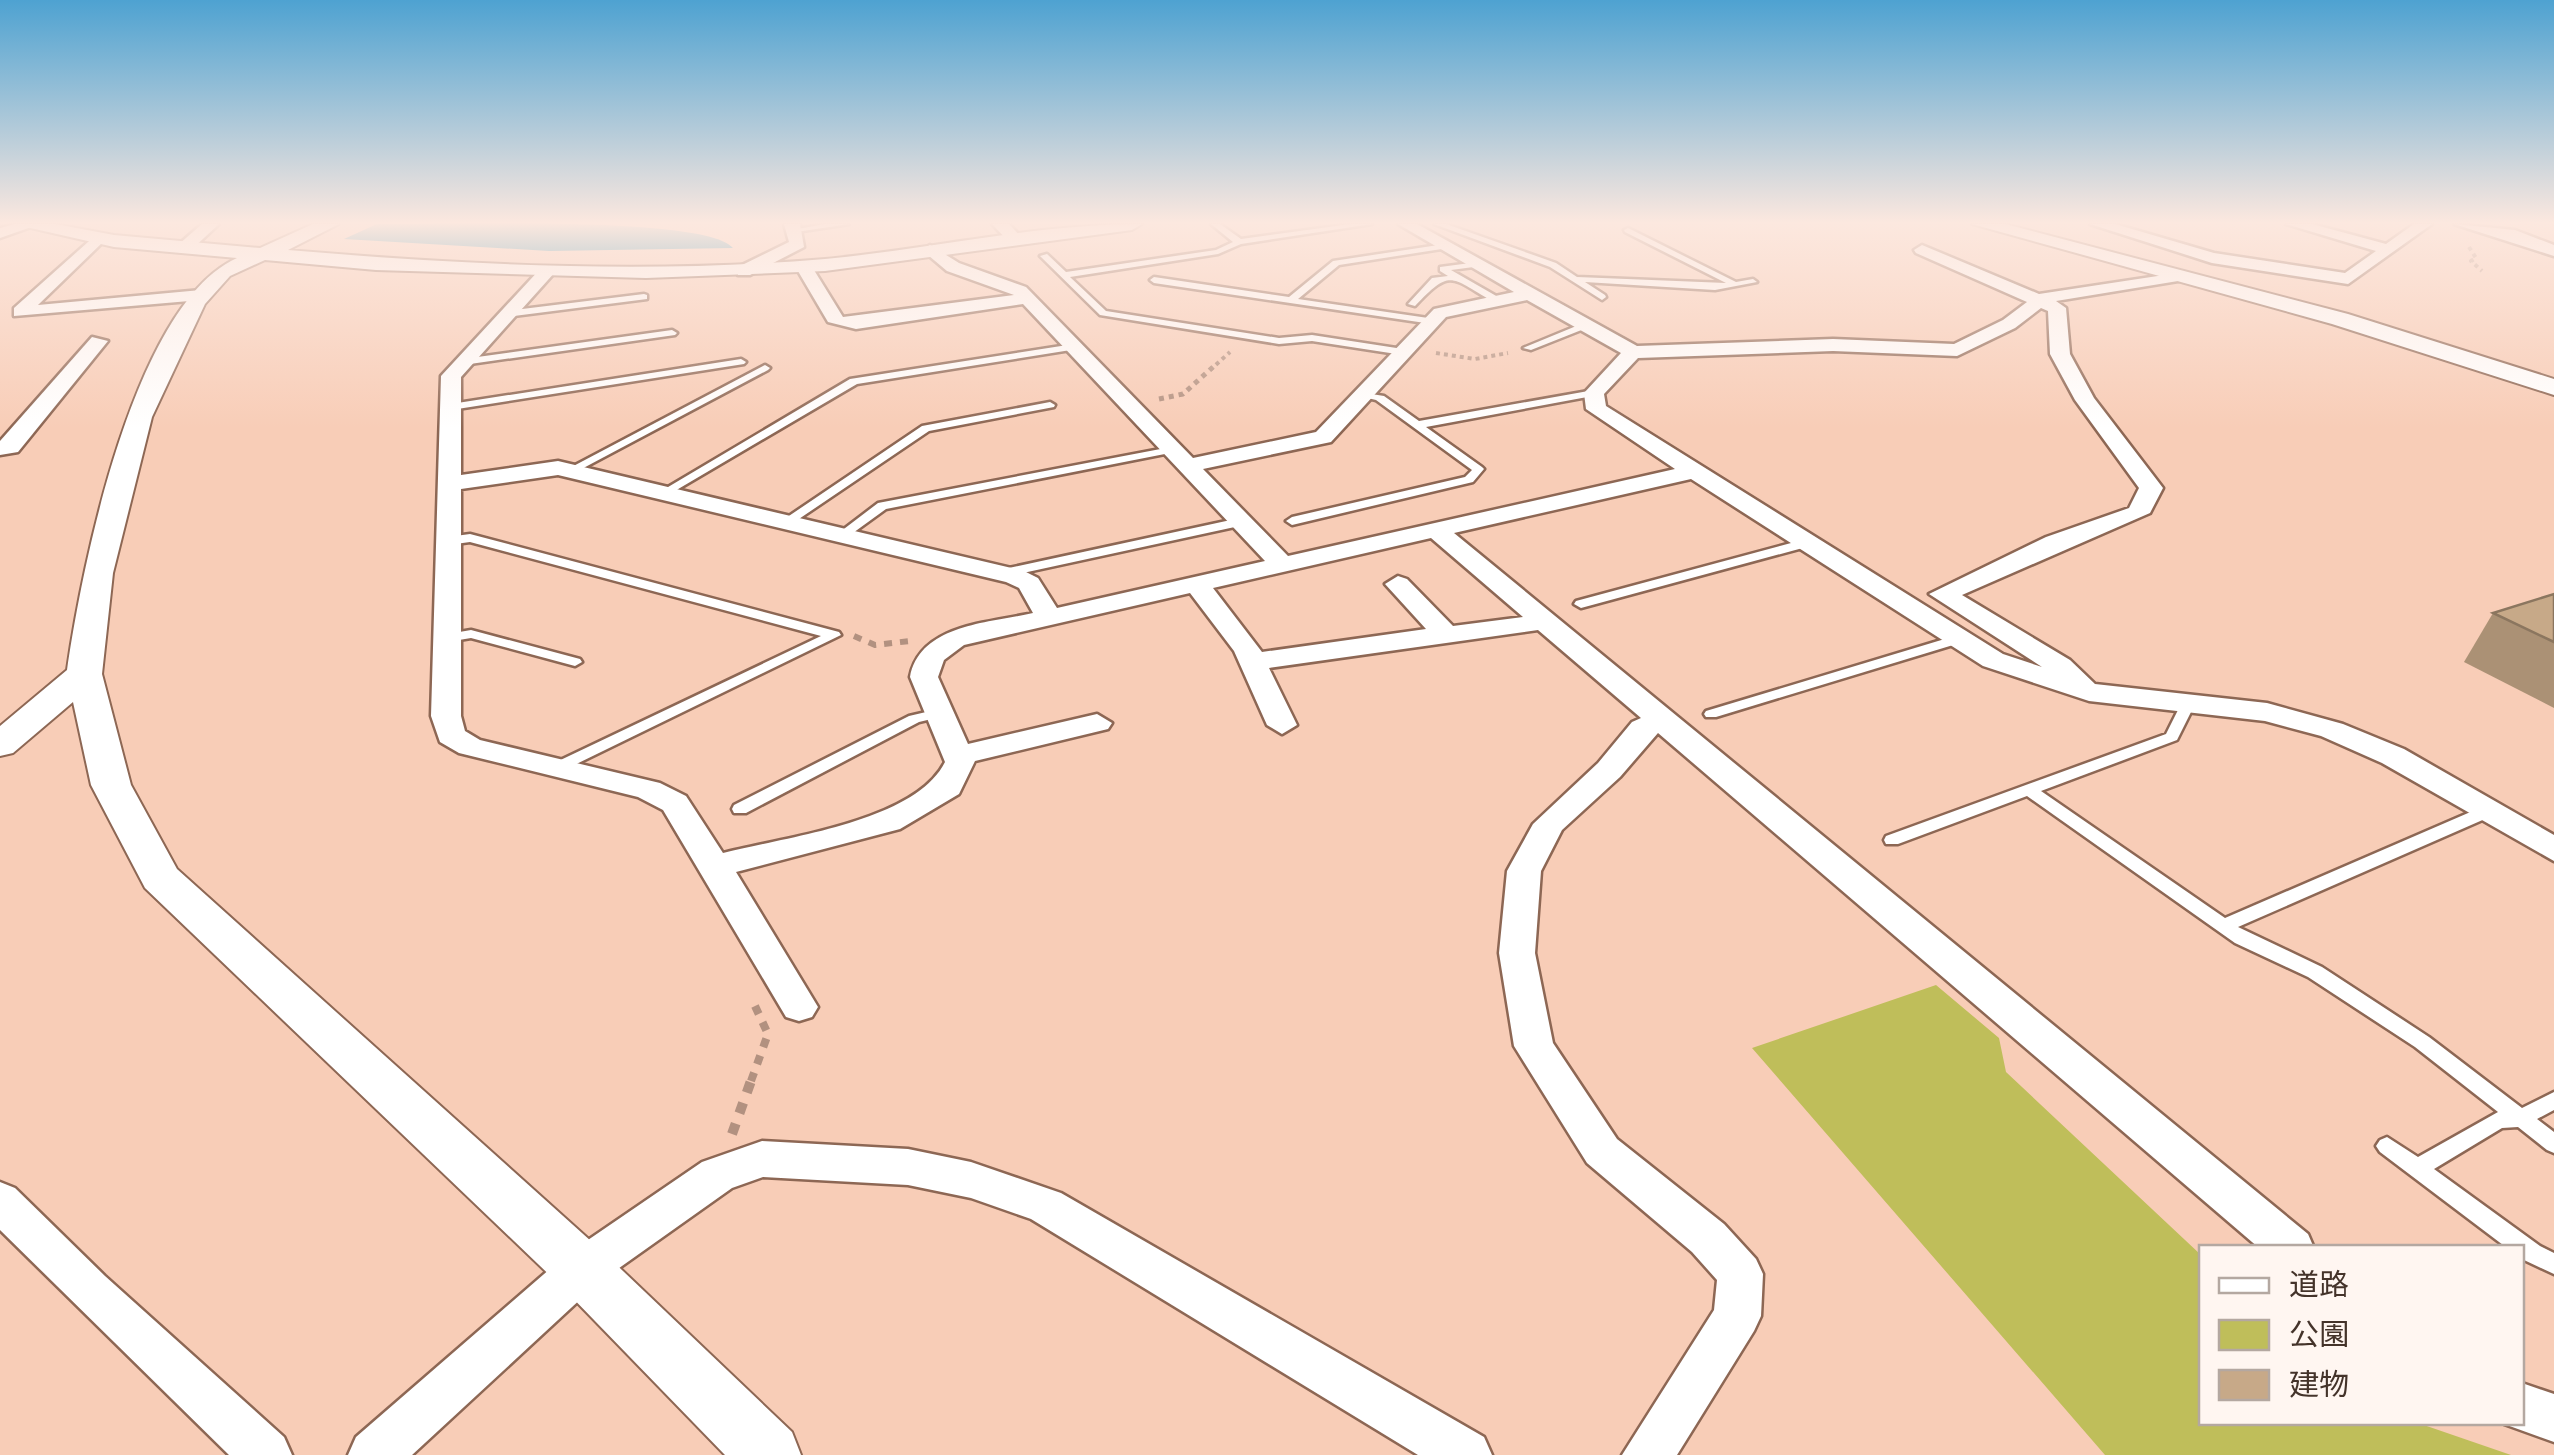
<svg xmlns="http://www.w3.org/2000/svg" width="2554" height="1455" font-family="'Public Sans','Noto Sans JP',sans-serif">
	<rect width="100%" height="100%" fill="#f8cdb7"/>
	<polygon fill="#bfbe5a" points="1936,985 1999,1038 2006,1072 2201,1255 2202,1422 2418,1423 2511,1455 2105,1455 1752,1048"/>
	<path fill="#0787af" d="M377,224C432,224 708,215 733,248L549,251L344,239Z"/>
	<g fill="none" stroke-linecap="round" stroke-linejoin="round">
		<defs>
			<g id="service">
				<polygon points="825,224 849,224 796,232 792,230"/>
				<polygon points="1211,224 1220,224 1241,239 1351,224 1372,224 1241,244 1218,254 1070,277 1106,311 1279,338 1312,335 1403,349 1408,352 1403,355 1312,341 1279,344 1100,315 1040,256 1047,254 1066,272 1216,250 1233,242"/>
				<polygon points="1434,224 1446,224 1556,263 1577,277 1726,283 1625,232 1624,230 1628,228 1736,282 1753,279 1757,282 1715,290 1585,282 1605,295 1606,297 1602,300 1550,267"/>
				<polygon points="1445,244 1449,246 1448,248 1339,265 1298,299 1435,319 1437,321 1432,324 1154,283 1150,280 1154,277 1289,297 1333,261"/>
				<path d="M1478,262L1482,264L1481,266L1451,270L1498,297V301H1492C1450,277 1451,268 1415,306L1408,304L1432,278L1448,276L1440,271V267Z"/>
				<polygon points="644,294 647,295 647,299 506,317 501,314 506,311"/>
				<polygon points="1586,322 1591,325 1589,327 1531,350 1523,348"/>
				<polygon points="672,330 677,333 675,335 463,365 458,362 463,359"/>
				<polygon points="1074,344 1079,347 1077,349 857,384 668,495 664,496 658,493 850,379"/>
				<polygon points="741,359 746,362 744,364 451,410 446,407 451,404"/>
				<polygon points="765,365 770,368 768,370 574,473 566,473 564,471"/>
				<polygon points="1594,390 1598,391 1598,395 1426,427 1482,467 1484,469 1473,482 1292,525 1286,521 1292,517 1465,477 1472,470 1376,400 1359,396 1359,392 1384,396 1419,421"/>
				<polygon points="1050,402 1055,405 1054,407 929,431 790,525 782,525 780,522 922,426"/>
				<polygon points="1171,447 1175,448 1175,452 886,509 846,538 842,539 836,535 878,503"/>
				<polygon points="1240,518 1244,519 1244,525 1004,577 998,573 1004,569"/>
				<polygon points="470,534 839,632 841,635 562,771 550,771 548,768 550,765 821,636 470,542 448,545 442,541 448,537"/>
				<polygon points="1806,539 1810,540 1810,546 1581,608 1574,604 1576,601"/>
				<polygon points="471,630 580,659 582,662 575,666 471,638 447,642 440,638 442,635"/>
				<polygon points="1958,635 1963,636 1965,639 1963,642 1716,717 1706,717 1704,714 1706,711"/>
				<polygon points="2188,700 2195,704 2177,740 2041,791 2225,918 2482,807 2494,807 2496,811 2494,815 2238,927 2322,967 2429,1037 2522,1108 2554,1092 2554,1110 2537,1119 2554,1132 2554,1153 2547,1150 2518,1127 2502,1128 2434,1169 2540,1246 2554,1253 2554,1274 2524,1260 2522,1258 2522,1248 2507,1248 2380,1152 2376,1146 2380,1140 2387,1137 2418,1157 2498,1112 2415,1047 2308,977 2235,943 2027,796 1898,844 1886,844 1884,840 1886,836 2166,734 2181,704"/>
				<polygon points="939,709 944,710 946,713 944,716 919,722 746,813 734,813 732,809 734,805 909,716"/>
			</g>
			<g id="minor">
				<polygon points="15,224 36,224 37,225 0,238 0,228"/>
				<polygon points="202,224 219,224 190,251 178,251 178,245"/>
				<polygon points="784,224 800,224 804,247 750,275 738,275 738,267 789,242"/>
				<polygon points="992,224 1009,224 1023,239 1009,242"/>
				<path d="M1398,224H1417L1637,346L1833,339L1954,344L2003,320L2027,302L1916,253L1914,250L1922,245L2039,294L2184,272V280L2178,281L2056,301L2066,308L2070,354L2094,398L2163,488L2150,513L1962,595L2070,660L2095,684L2267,703L2343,724L2404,749L2554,835V861L2382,763L2321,736L2265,721L2089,701L1983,666L1691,479L1454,533L2308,1234L2314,1248H2259L1658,733L1620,777L1562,830L1541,871L1535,953L1553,1043L1617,1139L1724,1224L1756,1259L1763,1274L1761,1316L1754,1331L1677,1455H1622L1714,1310L1717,1280L1692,1252L1587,1163L1514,1046L1499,953L1507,871L1533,824L1598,763L1632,722L1641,718L1538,630L1269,668L1297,725L1282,734L1267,725L1234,651L1190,593L964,645L944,660L938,677L968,744L1097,714L1112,723L1108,729L975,761L959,794L900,829L736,872L818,1007L812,1017L799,1021L786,1017L663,810L638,797L459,753L440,742L431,716L441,376L542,267L556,271L461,377V475L558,461L1024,571L1038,578L1057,608L1265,561L1023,304L856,329L828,322L795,266L797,262H809L843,317L1014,295L947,271L922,250L930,245L959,263L1026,287L1193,458L1316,432L1434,309L1514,292ZM1527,300L1621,353L1584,393L1586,409L1675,469L1288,556L1203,469L1331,442L1446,317ZM2041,308L2048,311L2050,354L2075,400L2139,488L2129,508L2046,537L1929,594L2042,667L2003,654L1606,406L1604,394L1638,358L1833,351L1957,356L2015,328ZM558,475L1006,582L1019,588L1033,613C990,623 920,624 910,677L945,762C915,822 785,837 723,853L686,796L660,783L480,740L465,731L461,716V489ZM1431,538L1523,617L1453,626L1407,579L1398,576L1385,584L1426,629L1262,652L1213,588Z"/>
				<polygon points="2090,224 2115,224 2214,253 2345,273 2376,251 2286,224 2312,224 2386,244 2414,224 2432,224 2348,284 2212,263"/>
				<polygon points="2454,224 2515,230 2554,245 2554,256"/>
				<polygon points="97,234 103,236 103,242 38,305 201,290 210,295 201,300 14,316 14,308"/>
				<polygon points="92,337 108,341 18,452 0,455 0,441"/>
				<polygon points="762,1141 908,1149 971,1162 1061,1193 1484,1437 1492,1455 1418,1455 1031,1219 971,1198 908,1185 763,1177 732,1188 598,1283 412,1455 348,1455 356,1437 566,1255 702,1162"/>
				<polygon points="0,1182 15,1188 105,1276 284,1437 292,1455 229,1455 0,1230"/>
				<polygon points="2522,1383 2554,1394 2554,1442 2504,1424 2522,1422"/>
			</g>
			<g id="tertiary">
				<path d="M13,224H55L114,235L260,248L313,224H339L288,250C465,265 648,274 825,259C931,249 1035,224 1142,224L1132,230L825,271L646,278L376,270L265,260L230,276L205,304L152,417L113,573L102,674L131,785L177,869L602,1251L792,1432L801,1455H725L562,1287L145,888L91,785L73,702L13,753L0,756V726L67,670C82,566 134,304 237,258L114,247Z"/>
				<polygon points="1972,224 2005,224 2348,314 2554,379 2554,395 2332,324"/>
			</g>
		</defs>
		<use href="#service" stroke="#8d6754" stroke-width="5"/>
		<use href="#minor" stroke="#8d6754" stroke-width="5"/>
		<use href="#tertiary" stroke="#8d6754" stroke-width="4"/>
		<g stroke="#b29180" stroke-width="4" stroke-dasharray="4 4" stroke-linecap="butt">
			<polyline points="2469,247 2476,258 2471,261 2482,271"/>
			<polyline points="1436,353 1475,359 1508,353"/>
			<polyline points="1210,370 1230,352"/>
		</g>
		<polyline stroke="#b29180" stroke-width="5" stroke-dasharray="5 5" stroke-linecap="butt" points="1159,399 1183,394 1213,367"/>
		<polyline stroke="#b29180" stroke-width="6" stroke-dasharray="8 8" stroke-linecap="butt" points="854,636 875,645 910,641"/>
		<polyline stroke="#b29180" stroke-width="8" stroke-dasharray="9 9" stroke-linecap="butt" points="751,1081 768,1034 755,1006"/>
		<polyline stroke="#b29180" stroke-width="10" stroke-dasharray="11 11" stroke-linecap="butt" points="732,1134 752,1078"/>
		<use href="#service" fill="#fff" fill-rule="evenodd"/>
		<use href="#minor" fill="#fff" fill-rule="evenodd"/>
		<use href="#tertiary" fill="#fff" fill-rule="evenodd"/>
	</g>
	<polygon fill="#ab9175" points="2554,594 2554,708 2464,662 2493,613"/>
	<polygon fill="#c7a988" stroke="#8b765f" stroke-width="2.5" points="2554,594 2554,642 2493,613"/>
	<linearGradient id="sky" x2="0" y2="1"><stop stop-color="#4ea2d1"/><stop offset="0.52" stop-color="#fce8df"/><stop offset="1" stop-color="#fce8df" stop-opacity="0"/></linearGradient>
	<rect width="2554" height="428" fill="url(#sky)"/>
	<rect x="2199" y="1245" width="325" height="180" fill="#fff6f1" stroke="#b4a8a1" stroke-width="2.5"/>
	<rect x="2219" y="1278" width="50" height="15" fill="#ffffff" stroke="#b4a8a1" stroke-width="2.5"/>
	<text x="2289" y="1295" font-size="30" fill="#44332a">道路</text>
	<rect x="2219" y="1320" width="50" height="30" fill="#bfbe5a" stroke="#b4a8a1" stroke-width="2.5"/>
	<text x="2289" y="1345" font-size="30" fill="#44332a">公園</text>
	<rect x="2219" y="1370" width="50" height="30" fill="#c7a988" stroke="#b4a8a1" stroke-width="2.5"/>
	<text x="2289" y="1395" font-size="30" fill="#44332a">建物</text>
</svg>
